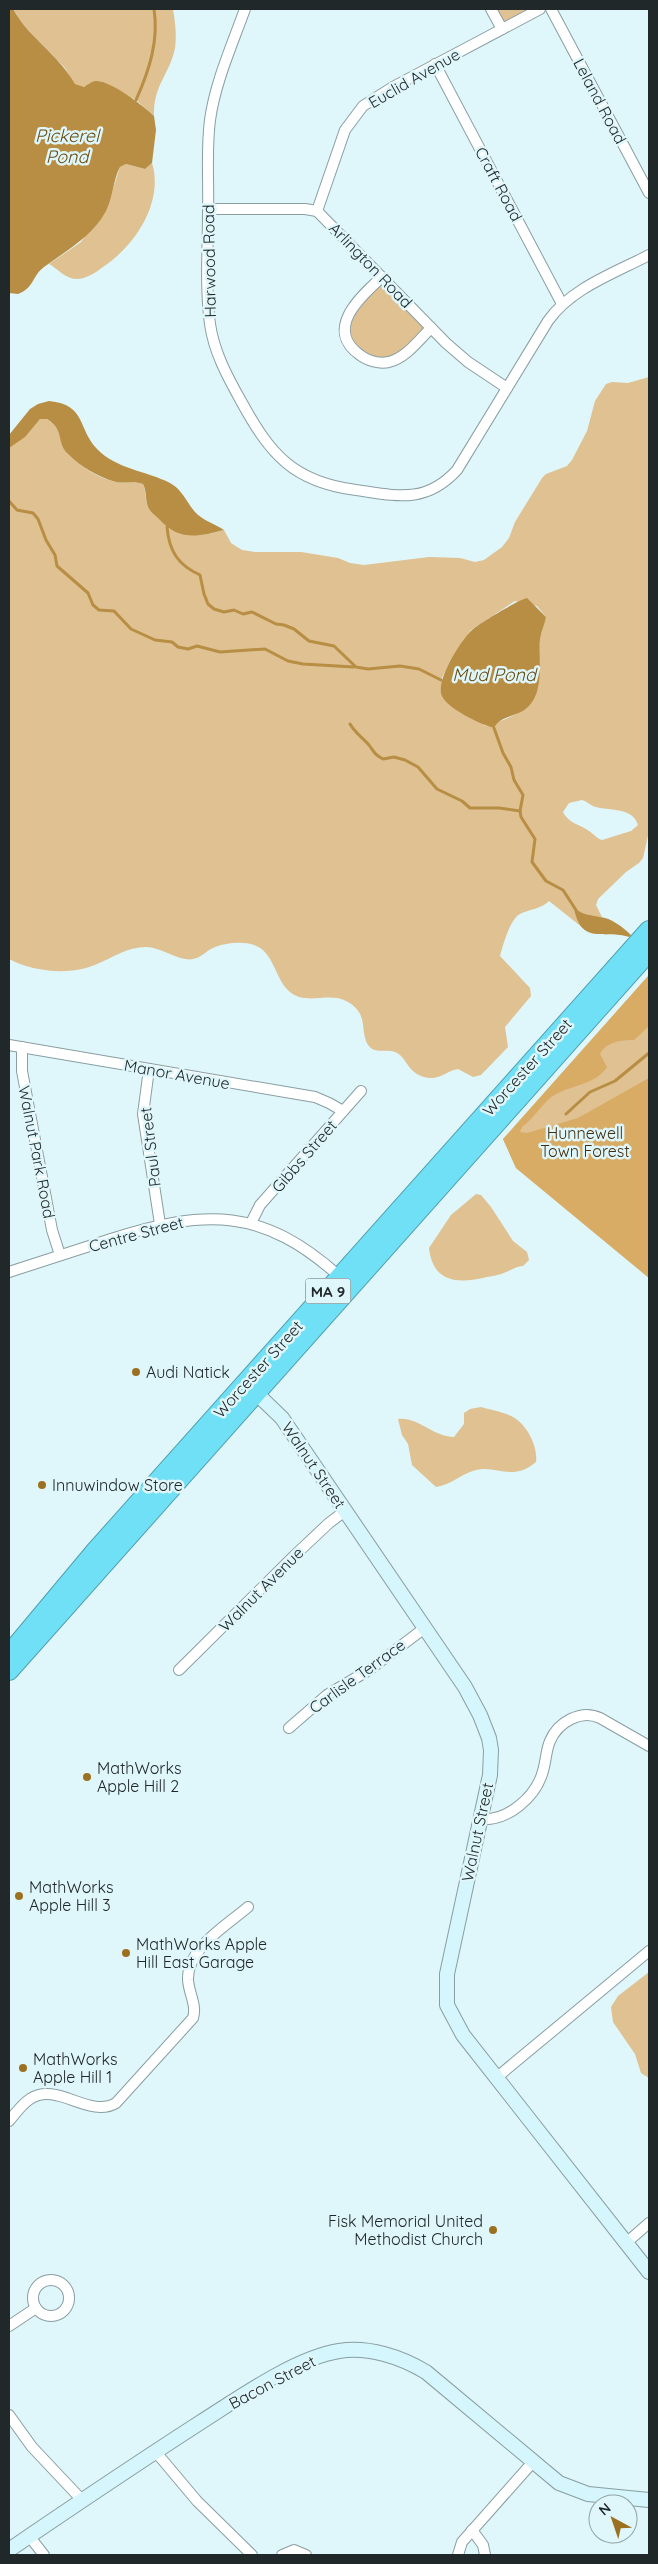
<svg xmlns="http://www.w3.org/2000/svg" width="658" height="2564" font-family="Quicksand,sans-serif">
	<rect width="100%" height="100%" fill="#dff6fa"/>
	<g fill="#dfc192" fill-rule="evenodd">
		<path d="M13,9H173C175,22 177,35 175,48C170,74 153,85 154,116L136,100L100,81C93,81 85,89 78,87C72,84 69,73 65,68C47,48 26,32 13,9Z"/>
		<polygon points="491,9 540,9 502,29"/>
		<path d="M152,163C164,202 135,246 103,267C95,273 86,279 76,279C66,279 58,269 49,264L81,242L106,210L120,167L126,164L145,169Z"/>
		<polygon points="382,277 431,328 402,355 374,361 346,335 347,319"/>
		<path d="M649,377V831L643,858L639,863L626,872L598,899L596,905L602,917L587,916L574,909L583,928L549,901C541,909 530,909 520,914C510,919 503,945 500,956L530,988L531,996L505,1027L508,1047L481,1075L473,1077L458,1069C449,1070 440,1079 430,1078C407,1076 408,1057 395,1052C384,1048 372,1056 366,1041C361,1027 367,1013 348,1002C329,991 307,1006 290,992C275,980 274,951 254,945C243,941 224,943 213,948C206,951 201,958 193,959C179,962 162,947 146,947C127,947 114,957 97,964C70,976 34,972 9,959V448L40,419H47C65,430 57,443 68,454C81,467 98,478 116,482C125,484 133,480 143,484C147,493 144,503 150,510C159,521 194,530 209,533C213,534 219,531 224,530L231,543L242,550L255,552H301L338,558L350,563L364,565L429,557L460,558L475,562L484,560L502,547L509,538L515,522L542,478L546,474L567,466L572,460L587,431L595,401L606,384L612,382L628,383ZM515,601L537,606L546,617L540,637L537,689L531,703L527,708L506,719L486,726L474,718L441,680L450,661L471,630ZM582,800C588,802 591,806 596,807C610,811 633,807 638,825L631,831L602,840C596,838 594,834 589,831C580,824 569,824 563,812L569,803Z"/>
		<polygon points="649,975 649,1278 516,1168 503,1139"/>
		<path d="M476,1194L481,1195L491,1207L513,1241L527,1252L529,1260L523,1266C515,1267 513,1269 506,1272C500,1275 493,1276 487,1277C458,1284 433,1283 429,1248L451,1215Z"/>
		<path d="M481,1407C491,1410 504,1412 513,1417C527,1425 538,1446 536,1462C512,1482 498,1465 476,1470C461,1474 451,1485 436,1487L412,1465L408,1444L402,1435L398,1419C419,1417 433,1437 454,1437L464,1424V1413L470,1409Z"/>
		<polygon points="649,1972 649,2078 641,2073 635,2054 613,2022 611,2007 618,1996"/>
	</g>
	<path fill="#d8ac64" d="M649,975V1026L634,1040C621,1040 606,1042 600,1054L607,1067C596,1084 573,1085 556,1094C543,1101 535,1118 522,1127L520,1132L527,1133L578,1118L649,1078V1278L516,1168L503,1139Z"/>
	<g fill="#b88e44">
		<path d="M9,9H13C29,38 59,55 75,84L84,87C87,85 91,82 95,81C109,79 144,106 154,116L156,130L152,163L145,169L126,164L120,167C113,180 113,197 106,211C92,237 67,250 44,267C32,276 34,288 18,294L9,293Z"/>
		<path d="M49,401C87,405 77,428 97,449C116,469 147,471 170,483C182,489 187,503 195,512C202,520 215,524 224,530C197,537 179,541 159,519C155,515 150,512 148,507C145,499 147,492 143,484C133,480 125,484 116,482C98,477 81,467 68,454C56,443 65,430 47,419H40L25,437L9,448V435L30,409L38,404Z"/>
		<path d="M527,598L546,617C545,624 541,631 540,639C538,660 545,690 528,707C518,717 500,715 494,728C480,724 448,709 442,696C435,681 460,642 471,631C476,625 520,599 527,598Z"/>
		<path d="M574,908C583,915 590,915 600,917C611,918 623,927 631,935L629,937C604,929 581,946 574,908Z"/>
	</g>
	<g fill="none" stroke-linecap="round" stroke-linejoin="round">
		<g stroke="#b88e44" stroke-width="3">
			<path d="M136,100C149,71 159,41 154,9"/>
			<polyline points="9,501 17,510 33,513 38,519 46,540 55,555 57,566 88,593 93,605 99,610 114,611 131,629 155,640 172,642 178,647 188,649 197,646 220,652 265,649 288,661 303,664 354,667"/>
			<path d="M167,527C169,551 178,565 200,575L204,594L208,604L214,609L224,612L234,610L243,614L252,612L276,624L284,625L294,629L309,641L334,646L356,667L368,669L400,666L419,669L441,680"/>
			<path d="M350,724C355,733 363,738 369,745C374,752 375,755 383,759L394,757L405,760L418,767L437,789L462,801L470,808H499L520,811"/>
			<polyline points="494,728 503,753 511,767 514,780 523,795 520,811 521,817 535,839 532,862 546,881 563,890 576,910"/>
			<polyline points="566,1114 590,1092 615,1081 649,1053"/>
		</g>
		<defs>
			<g id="street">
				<path d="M245,9C232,45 215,83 210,120C206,150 209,181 208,211C208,248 205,287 210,324C214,352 227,376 241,401C270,454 293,482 356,490C397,496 426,504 457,470L548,321C571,288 615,273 649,255"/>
				<polyline points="491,9 502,29"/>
				<polyline points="551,9 649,193"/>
				<polyline points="435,64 562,304"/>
				<polyline points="208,209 305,209 317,211 446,343 468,362 507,388"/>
				<polyline points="317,211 345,130 363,106 393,87 540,9"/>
				<path d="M382,277C362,295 323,329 360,355C368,361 379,364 389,362C406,358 419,340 431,328"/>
				<polyline points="9,1045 315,1097 329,1103 343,1111"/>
				<polyline points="22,1047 22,1071 52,1230 60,1255"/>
				<polyline points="149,1069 143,1114 160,1224"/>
				<polyline points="251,1223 260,1205 361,1091"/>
				<path d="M9,1272C43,1261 77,1250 111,1239C205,1209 263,1207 340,1277"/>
				<polyline points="179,1670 295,1555 329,1523 345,1511"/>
				<polyline points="289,1728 327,1695 369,1670 426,1627"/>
				<path d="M481,1819C508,1821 536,1797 543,1771C546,1761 546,1750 550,1741C558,1722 581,1709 600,1718L649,1746"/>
				<polyline points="496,2078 649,1951"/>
				<path d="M9,2121C15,2114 22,2104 30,2099C57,2081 89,2119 116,2103L193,2018C197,2005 189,1994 188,1980C187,1948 226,1926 248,1907"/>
				<polyline points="626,2243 649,2223"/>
				<circle cx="51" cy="2298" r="18"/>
				<polyline points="9,2326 36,2308"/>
				<polyline points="9,2415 32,2447 82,2500"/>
				<polyline points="155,2451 197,2501 252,2555"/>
				<polyline points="472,2530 483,2545 485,2555"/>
				<polyline points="29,2536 44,2555"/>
				<polyline points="282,2555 294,2550 306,2555"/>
				<polyline points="458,2555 462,2542 532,2463"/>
			</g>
			<g id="secondary">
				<polyline points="256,1393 282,1418 465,1687 480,1715 489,1738 491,1750 490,1775 447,1974 447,2005 463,2035 649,2272"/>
				<path d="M9,2550C72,2507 136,2464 201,2422C239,2398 295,2358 339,2351C368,2346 401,2357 426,2372L559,2483L588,2494L649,2500"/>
			</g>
			<g id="highway">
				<polyline points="9,1654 95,1551 649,930"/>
				<polyline points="9,1671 649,952"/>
			</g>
		</defs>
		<use href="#street" stroke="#899ea2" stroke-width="12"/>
		<use href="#secondary" stroke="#899ea2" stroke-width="16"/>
		<use href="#highway" stroke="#53a0ae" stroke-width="20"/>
		<use href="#street" stroke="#fff" stroke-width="10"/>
		<use href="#secondary" stroke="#d4f6fc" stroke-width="14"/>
		<use href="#highway" stroke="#6fe0f5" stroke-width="18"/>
	</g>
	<g fill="#9b711f" stroke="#dff6fa" stroke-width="2">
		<circle cx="136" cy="1372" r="5"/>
		<circle cx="42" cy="1485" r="5"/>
		<circle cx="87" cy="1777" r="5"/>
		<circle cx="19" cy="1896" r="5"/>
		<circle cx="126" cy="1953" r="5"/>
		<circle cx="23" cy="2068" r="5"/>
		<circle cx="493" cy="2230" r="5"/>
	</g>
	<g text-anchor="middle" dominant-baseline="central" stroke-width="5" stroke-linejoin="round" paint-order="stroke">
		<rect fill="#dff6fa" stroke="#596668" stroke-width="1" x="305.5" y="1278.5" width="45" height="25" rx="4"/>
		<g font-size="15" font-weight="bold" fill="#20282a">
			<text x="328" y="1291">MA 9</text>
		</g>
		<g font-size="16" fill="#20282a" stroke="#dff6fa">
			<text transform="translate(414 78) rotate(-30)">Euclid Avenue</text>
			<text transform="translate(600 101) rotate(62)">Leland Road</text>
			<text transform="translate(499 184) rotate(62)">Craft Road</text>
			<text transform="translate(209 261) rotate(-91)">Harwood Road</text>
			<text transform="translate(371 265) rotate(46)">Arlington Road</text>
			<text transform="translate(527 1067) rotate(-48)">Worcester Street</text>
			<text transform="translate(177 1074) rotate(10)">Manor Avenue</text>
			<text transform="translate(150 1147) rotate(-97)">Paul Street</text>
			<text transform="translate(37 1152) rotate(79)">Walnut Park Road</text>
			<text transform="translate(304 1156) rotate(-49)">Gibbs Street</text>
			<text transform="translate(136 1234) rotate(-15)">Centre Street</text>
			<text transform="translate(258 1369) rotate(-48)">Worcester Street</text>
			<text transform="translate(314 1465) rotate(56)">Walnut Street</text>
			<text transform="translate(261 1589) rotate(-45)">Walnut Avenue</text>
			<text transform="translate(357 1676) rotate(-36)">Carlisle Terrace</text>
			<text transform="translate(477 1832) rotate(-78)">Walnut Street</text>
			<text transform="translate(272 2382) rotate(-28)">Bacon Street</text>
		</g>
		<g font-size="16" fill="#412f0f" stroke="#dff6fa">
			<text x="585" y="1133">Hunnewell<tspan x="585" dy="18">Town Forest</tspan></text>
		</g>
		<g font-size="16" fill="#20282a" stroke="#dff6fa" text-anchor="start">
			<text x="146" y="1372">Audi Natick</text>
			<text x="52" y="1485">Innuwindow Store</text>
			<text x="97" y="1768">MathWorks<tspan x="97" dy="18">Apple Hill 2</tspan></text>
			<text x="29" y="1887">MathWorks<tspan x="29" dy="18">Apple Hill 3</tspan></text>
			<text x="136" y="1944">MathWorks Apple<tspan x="136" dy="18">Hill East Garage</tspan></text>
			<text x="33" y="2059">MathWorks<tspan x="33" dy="18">Apple Hill 1</tspan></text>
			<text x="483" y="2221" text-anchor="end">Fisk Memorial United<tspan x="483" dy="18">Methodist Church</tspan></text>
		</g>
		<g font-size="18" font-style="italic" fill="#684b12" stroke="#dff6fa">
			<text x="67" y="135">Pickerel<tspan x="67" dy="21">Pond</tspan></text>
			<text x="494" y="674">Mud Pond</text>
		</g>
	</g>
	<rect width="658" height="2564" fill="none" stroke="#20282a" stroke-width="20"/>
	<g transform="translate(613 2519) rotate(320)"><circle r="24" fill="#dff6fa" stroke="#93a4a7"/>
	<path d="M0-4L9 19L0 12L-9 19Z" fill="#9b711f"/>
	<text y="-8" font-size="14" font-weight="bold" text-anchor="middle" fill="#20282a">N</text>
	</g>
</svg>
